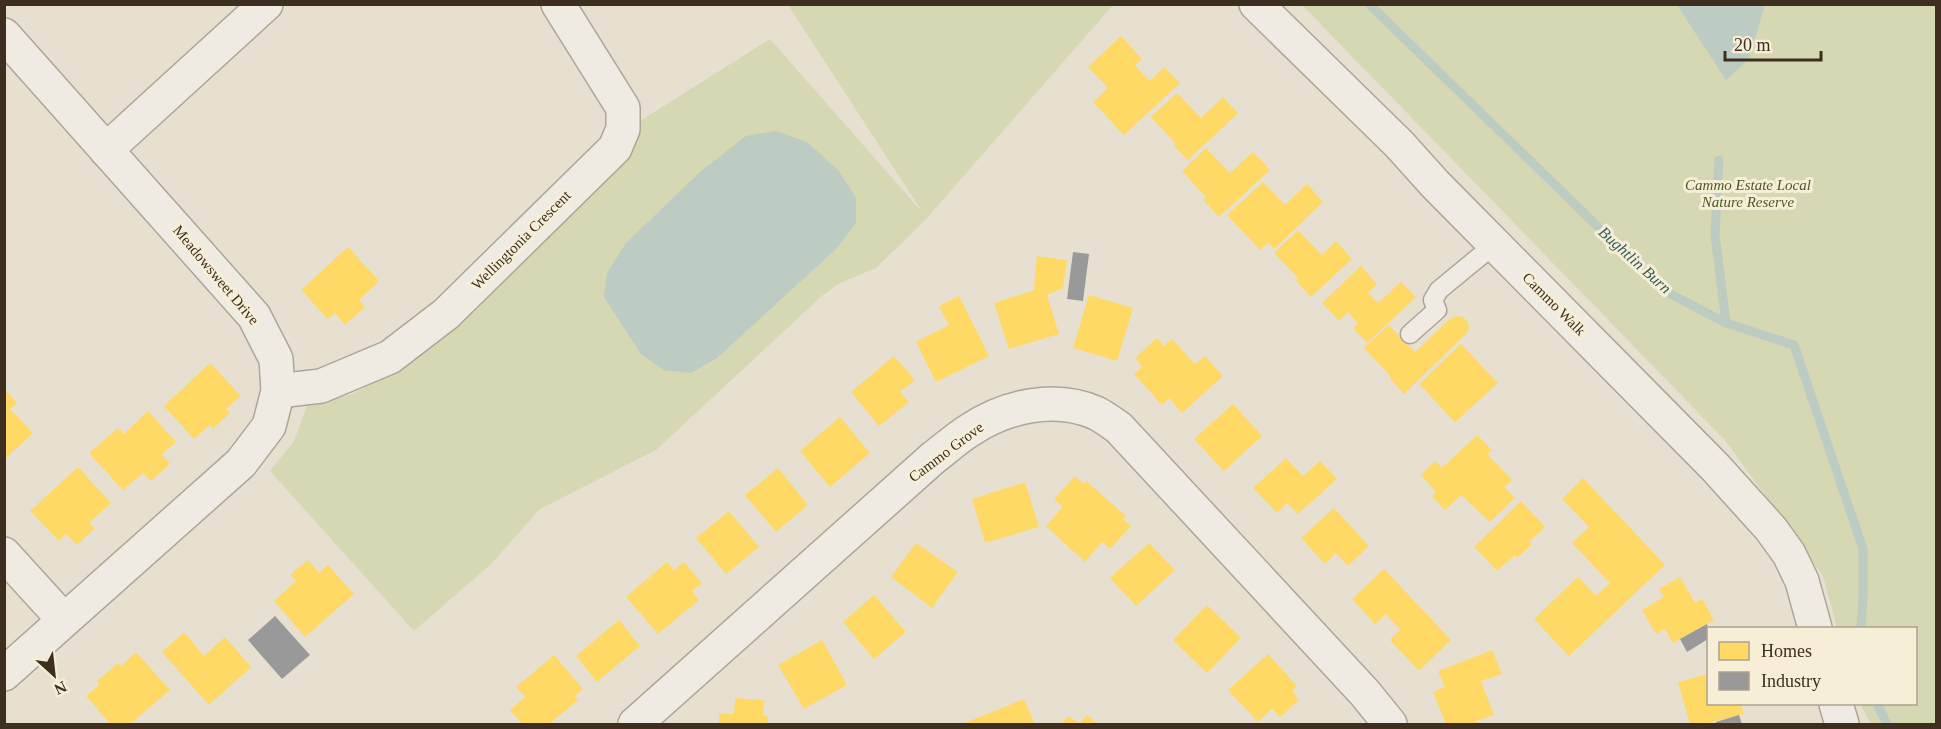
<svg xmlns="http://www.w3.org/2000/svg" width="1941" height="729" font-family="'Times New Roman',serif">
	<rect width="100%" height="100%" fill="#e7e0d1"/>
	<g fill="#d6d7b3">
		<polygon points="788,5 1113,5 927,218 876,268 840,283 823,295 656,450 540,509 491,564 414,631 270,471 294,441 307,406 352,394 398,371 624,161 640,121 770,39 923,213"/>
		<polygon points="1302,5 1936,5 1936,724 1871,724 1860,704 1916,704 1916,628 1837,628 1823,576 1725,440"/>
	</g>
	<g fill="#bcccc2">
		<polygon points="1677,5 1765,5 1749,59 1726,80"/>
		<polygon points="776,131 807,142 838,170 856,198 856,223 837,248 717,358 691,373 664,370 641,354 604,297 607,273 626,243 700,172 746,136"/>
	</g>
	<g fill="#ffd966">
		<polygon points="1121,36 1142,59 1135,65 1150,81 1164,67 1180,83 1124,135 1093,102 1108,88 1088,67"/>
		<polygon points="1177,93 1201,118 1223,97 1238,113 1188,160 1174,146 1176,144 1151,117"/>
		<polygon points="1206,148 1230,173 1253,152 1270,170 1219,217 1203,200 1206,197 1182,171"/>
		<polygon points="1263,182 1285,205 1307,184 1323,202 1274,249 1268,243 1260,250 1227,215"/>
		<polygon points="1298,230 1322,255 1336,241 1352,259 1311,297 1296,281 1298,278 1274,253"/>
		<polygon points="348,247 379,281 359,300 365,307 345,325 335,313 328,319 301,290"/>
		<polygon points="1037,256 1067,260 1063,288 1047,295 1059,334 1009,349 994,303 1035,290 1034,284"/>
		<polygon points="1361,266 1377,284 1368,293 1378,303 1401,282 1416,297 1367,343 1353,328 1358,323 1348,312 1339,321 1322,303"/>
		<polygon points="1089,295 1133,308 1117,361 1073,348"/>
		<polygon points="959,296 989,356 936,382 916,342 949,325 939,306"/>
		<polygon points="1456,316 1463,317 1468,322 1469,329 1465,335 1404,394 1390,379 1391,377 1364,348 1389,325 1415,352 1450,319"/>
		<polygon points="1157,338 1164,346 1172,339 1195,364 1205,356 1223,376 1182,413 1169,398 1162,405 1134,374 1142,367 1135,358"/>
		<polygon points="1461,344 1498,383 1455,422 1419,384"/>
		<polygon points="894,356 915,380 900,392 909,402 879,426 851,392"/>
		<polygon points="210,363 241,396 226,409 230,413 213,429 210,425 194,439 164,406"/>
		<polygon points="4,389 17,403 10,409 33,433 4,460"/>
		<polygon points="1233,404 1262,436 1224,471 1194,439"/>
		<polygon points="148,411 176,442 162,454 170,464 151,481 143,473 123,490 89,453 118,428 124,434"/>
		<polygon points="840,417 870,453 830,487 800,451"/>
		<polygon points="1477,435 1492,450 1487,454 1512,480 1504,487 1515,498 1490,522 1461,495 1445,510 1432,496 1436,492 1421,475 1435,461 1442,468"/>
		<polygon points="1286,458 1303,476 1320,461 1337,479 1298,514 1287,503 1277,513 1253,488"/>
		<polygon points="78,467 111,503 89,523 95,528 77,545 66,534 59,541 30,511"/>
		<polygon points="778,468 808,505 776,532 745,495"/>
		<polygon points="1075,476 1084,484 1086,481 1126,516 1123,519 1131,526 1110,549 1102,542 1085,562 1046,526 1063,507 1054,499"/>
		<polygon points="1583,478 1665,565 1569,656 1534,619 1578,577 1596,596 1610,583 1572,543 1589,527 1562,499"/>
		<polygon points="1025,482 1039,527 985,543 972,499"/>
		<polygon points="1521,501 1545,527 1529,542 1532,544 1517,558 1515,555 1497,571 1474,547"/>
		<polygon points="1334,508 1369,546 1348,566 1336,553 1325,564 1301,538"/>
		<polygon points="729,511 759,547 726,574 696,538"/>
		<polygon points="916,543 958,572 932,608 891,577"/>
		<polygon points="1149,543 1175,570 1136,606 1110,578"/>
		<polygon points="308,560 319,573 328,565 354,594 305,637 274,601 296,581 290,575"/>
		<polygon points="667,562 674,570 684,562 702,583 692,591 699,600 658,634 626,597"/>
		<polygon points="1384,569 1451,640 1419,671 1390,640 1400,630 1386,614 1375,624 1352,599"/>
		<polygon points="1680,577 1695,603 1702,599 1714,620 1673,643 1665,629 1656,634 1642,610 1664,597 1659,589"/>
		<polygon points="874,595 906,632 874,659 843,622"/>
		<polygon points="1207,605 1241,638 1207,673 1173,640"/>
		<polygon points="619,620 640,646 597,682 576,656"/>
		<polygon points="184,632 204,656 225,637 251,667 209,705 162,652"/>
		<polygon points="822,640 847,685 804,709 778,665"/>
		<polygon points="1492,650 1502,674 1481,681 1494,715 1476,721 1478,724 1446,724 1433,692 1445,687 1438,671"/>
		<polygon points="136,652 170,690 130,724 110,724 86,696 99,685 97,681 118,663 121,666"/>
		<polygon points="1268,654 1297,686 1292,691 1299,700 1280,717 1272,709 1258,722 1228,690"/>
		<polygon points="554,655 583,689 575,696 578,700 549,724 522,724 510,710 525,697 516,687"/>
		<polygon points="1708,674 1708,704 1741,704 1744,714 1705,724 1690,724 1678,682"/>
		<polygon points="735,698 764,700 763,715 768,716 768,724 719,724 719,713 734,714"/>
		<polygon points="1024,699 1034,722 1029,724 962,724"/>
		<polygon points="1087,715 1098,724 1061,724 1069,716 1079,724"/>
	</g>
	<g fill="#999">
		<polygon points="1073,252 1089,254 1083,301 1067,299"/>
		<polygon points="275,616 310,655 282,679 248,640"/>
		<polygon points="1707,624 1708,628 1708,639 1687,652 1680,639"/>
		<polygon points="1739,715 1742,724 1716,724 1716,722"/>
	</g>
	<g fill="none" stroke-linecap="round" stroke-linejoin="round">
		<g stroke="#bcccc2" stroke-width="9">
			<polyline points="1369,4 1663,290 1726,323 1794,345 1863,549 1863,595 1861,628"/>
			<polyline points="1719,160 1715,235 1726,323"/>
			<polyline points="1877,704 1887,724"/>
		</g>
		<defs>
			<polyline id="service" points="1410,334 1437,310 1433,300 1439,290 1495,244"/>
			<g id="minor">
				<polyline points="1256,4 1399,144 1435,184 1715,467 1771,529 1789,554 1802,581 1815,628"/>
				<polyline points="4,35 254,316 276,359 278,391 269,426 241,463 4,674"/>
				<polyline points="106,150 266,4"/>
				<polyline points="278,391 321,386 390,357 446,314 615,148 623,129 623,108 558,4"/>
				<polyline points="4,554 64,620"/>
				<polyline points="1836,704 1842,724"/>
				<path d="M635,724L933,458C945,449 957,438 970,430C1006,406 1055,395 1096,413C1104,417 1112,423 1119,428L1364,692L1390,724"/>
			</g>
		</defs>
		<use href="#service" stroke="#ada599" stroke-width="21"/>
		<use href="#minor" stroke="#ada599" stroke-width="36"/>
		<use href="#service" stroke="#efebe3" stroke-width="18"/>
		<use href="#minor" stroke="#efebe3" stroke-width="33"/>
	</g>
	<g text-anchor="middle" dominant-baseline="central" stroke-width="6" stroke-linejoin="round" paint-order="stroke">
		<g font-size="15" font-style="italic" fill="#4d5a26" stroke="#f7eed8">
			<text x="1748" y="185">Cammo Estate Local<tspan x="1748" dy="17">Nature Reserve</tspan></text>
		</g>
		<g font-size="15" fill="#3d2e20" stroke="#f7eed8">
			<text transform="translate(521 240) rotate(-45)">Wellingtonia Crescent</text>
			<text transform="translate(216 275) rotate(50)">Meadowsweet Drive</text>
			<text transform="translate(1554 304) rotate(45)">Cammo Walk</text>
			<text transform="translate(946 452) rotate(-37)">Cammo Grove</text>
		</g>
		<g font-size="16" font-style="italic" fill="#2f5d5a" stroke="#f7eed8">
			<text transform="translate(1635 260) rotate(42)">Bughtlin Burn</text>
		</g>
	</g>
	<rect width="1941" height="729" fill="none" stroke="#3d2e20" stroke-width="12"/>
	<rect x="1707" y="627" width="210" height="78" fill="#f7eed8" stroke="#ada18e" stroke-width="1.5"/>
	<rect x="1719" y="642" width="30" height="18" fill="#ffd966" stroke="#ada18e" stroke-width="1.5"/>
	<text x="1761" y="657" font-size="18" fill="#3d2e20">Homes</text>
	<rect x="1719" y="672" width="30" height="18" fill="#999999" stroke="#ada18e" stroke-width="1.5"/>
	<text x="1761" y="687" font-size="18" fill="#3d2e20">Industry</text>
	<g transform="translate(54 675) rotate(153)" stroke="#f7eed8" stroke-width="4.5" paint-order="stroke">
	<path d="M0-4.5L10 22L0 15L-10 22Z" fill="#3d2e20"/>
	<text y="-9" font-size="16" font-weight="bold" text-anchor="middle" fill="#3d2e20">N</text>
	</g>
	<path d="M1725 51v9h96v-9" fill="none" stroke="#3d2e20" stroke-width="3"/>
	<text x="1734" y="51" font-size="18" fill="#3d2e20" stroke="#f7eed8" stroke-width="4.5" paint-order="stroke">20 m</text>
</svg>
